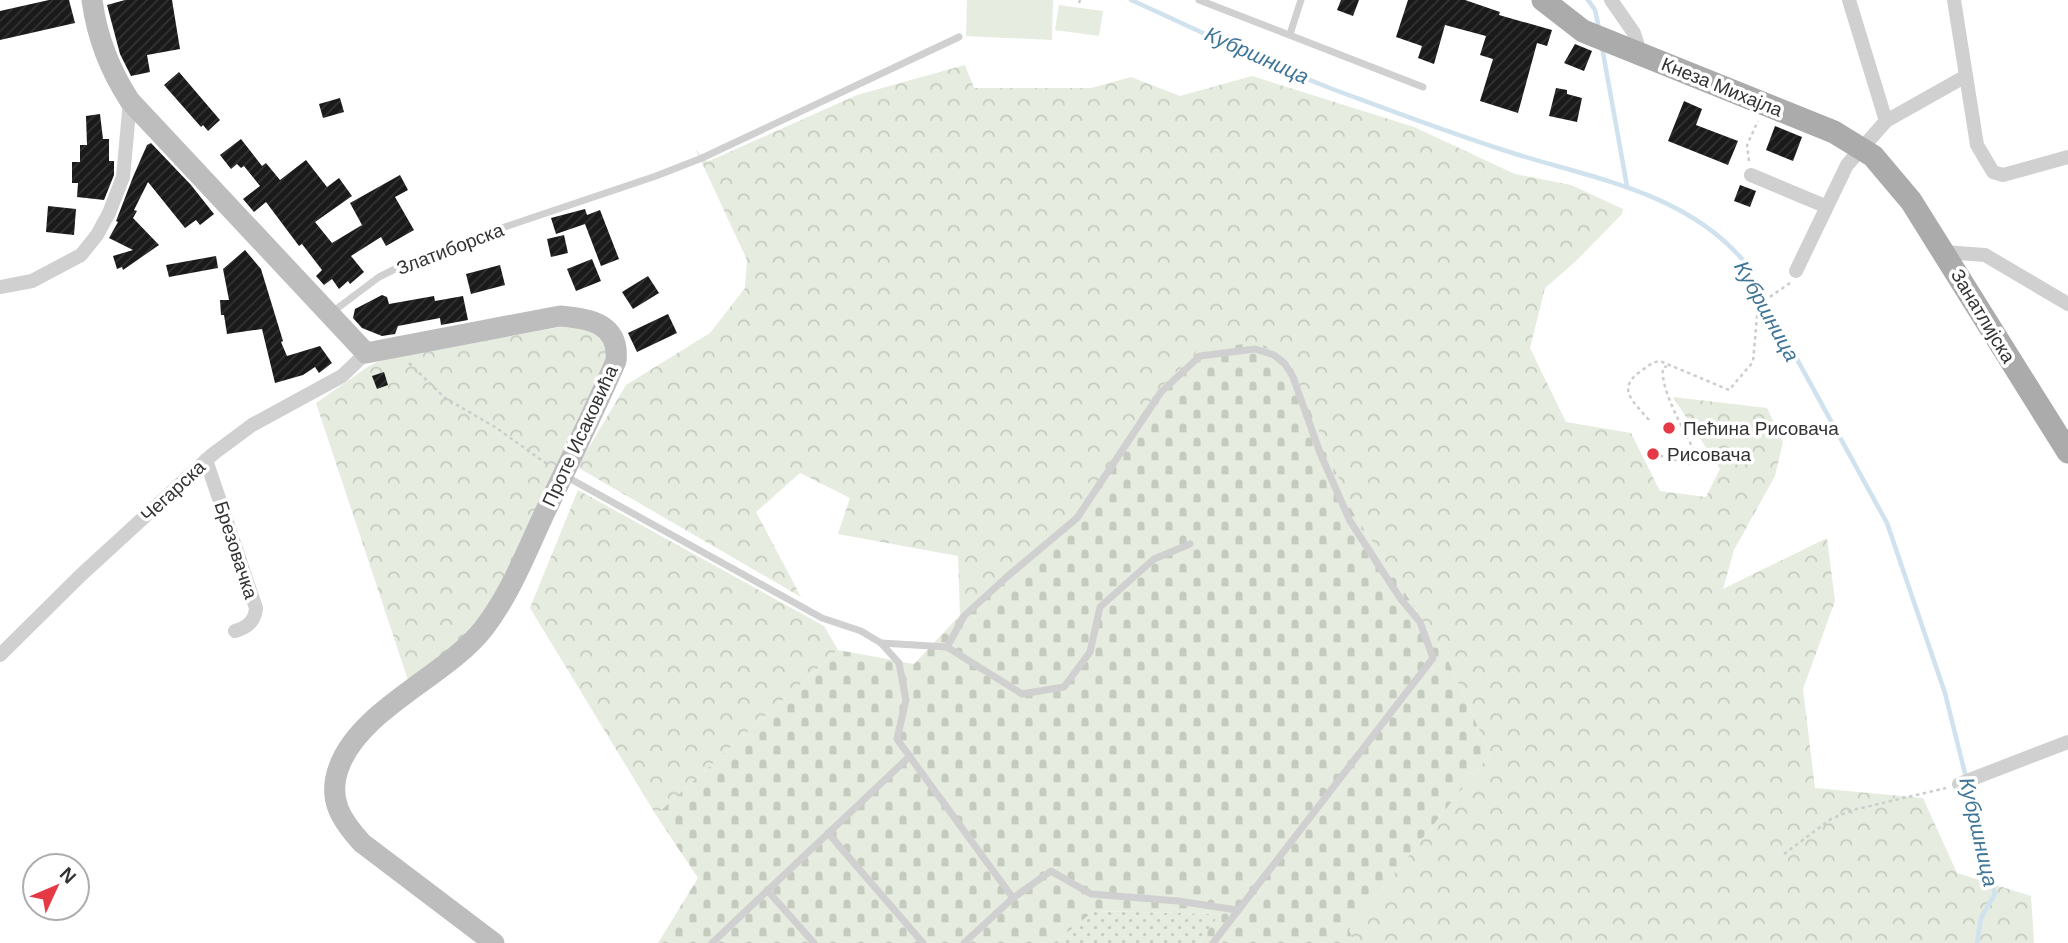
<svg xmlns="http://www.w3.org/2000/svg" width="2068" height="943" font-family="Helvetica,sans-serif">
	<defs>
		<pattern id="grass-dots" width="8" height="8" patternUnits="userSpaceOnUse" patternTransform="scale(1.75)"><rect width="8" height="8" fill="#e6ecdf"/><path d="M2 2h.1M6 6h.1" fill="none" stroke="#c6cbc0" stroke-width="1.8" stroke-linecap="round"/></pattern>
		<pattern id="forest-crowns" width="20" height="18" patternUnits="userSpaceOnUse" patternTransform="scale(1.75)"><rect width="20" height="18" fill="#e6ecdf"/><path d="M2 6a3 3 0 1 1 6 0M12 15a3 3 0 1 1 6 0" fill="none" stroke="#c6cbc0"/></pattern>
		<pattern id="cemetery-stones" width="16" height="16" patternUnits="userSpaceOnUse" patternTransform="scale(1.75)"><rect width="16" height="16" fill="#e6ecdf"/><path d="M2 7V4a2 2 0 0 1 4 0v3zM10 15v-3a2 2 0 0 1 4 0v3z" fill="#c6cbc0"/></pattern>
		<pattern id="building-hatch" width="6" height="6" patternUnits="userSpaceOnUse" patternTransform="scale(1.75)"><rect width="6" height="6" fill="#1a1a1a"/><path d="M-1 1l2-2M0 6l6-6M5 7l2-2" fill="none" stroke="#333"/></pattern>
	</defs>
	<rect width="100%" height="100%" fill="#fff"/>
	<polygon fill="url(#grass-dots)" points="1094,911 1220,914 1200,943 1058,943 1063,936"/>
	<g fill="url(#forest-crowns)">
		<polygon points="965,65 974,88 1091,88 1131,77 1180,96 1252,76 1414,127 1515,174 1571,185 1623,209 1622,214 1576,261 1545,288 1530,348 1566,422 1631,433 1660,491 1706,497 1720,469 1673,397 1767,408 1783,442 1775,476 1734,550 1723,589 1827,538 1835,601 1803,689 1815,788 1923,798 1957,873 2031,896 2034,943 1355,943 1349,930 1490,754 1447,658 1351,509 1290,362 1072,520 960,615 958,556 838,534 850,498 800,473 756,512 801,597 577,467 626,385 710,333 745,288 747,260 696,150 707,162 857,95"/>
		<polygon points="582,323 597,334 609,349 606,371 504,587 462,638 409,683 316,403 369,366 384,359"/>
		<polygon points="578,490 824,626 838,650 656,815 530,608"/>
	</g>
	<polygon fill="url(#cemetery-stones)" points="1259,342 1290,362 1351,509 1447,658 1490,754 1349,930 1355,943 1200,943 1219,914 1094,911 1063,936 1058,943 658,943 698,878 656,815 838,650 914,664 960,615 1072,520 1157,391 1198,350"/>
	<g fill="#e6ecdf">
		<polygon points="967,0 1053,0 1052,40 966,36"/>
		<polygon points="1059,5 1103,11 1099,36 1055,30"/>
	</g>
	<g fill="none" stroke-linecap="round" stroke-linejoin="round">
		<g stroke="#cfe2ee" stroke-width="4.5">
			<path d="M1131,0C1198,30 1266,64 1335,90C1389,110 1444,131 1500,149C1584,177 1681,189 1742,259L1887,523L1945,693L1995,894L1981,918L1977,943"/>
			<polyline points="1588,0 1595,10 1599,28"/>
			<polyline points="1602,47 1627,186"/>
		</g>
	</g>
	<g fill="url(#building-hatch)">
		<polygon points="49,0 69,0 75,23 0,40 0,11"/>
		<polygon points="125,0 172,0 180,49 147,55 150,72 131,76 120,54 107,5"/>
		<polygon points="1341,0 1359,0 1353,16 1337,10"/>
		<polygon points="1408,0 1465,0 1500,12 1499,15 1552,30 1547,46 1537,43 1518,113 1480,101 1493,59 1480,55 1486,36 1445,25 1434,64 1418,58 1422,46 1396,37"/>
		<polygon points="1575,44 1592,51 1584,71 1564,63"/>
		<polygon points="179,72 220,120 208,131 203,125 201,127 164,85"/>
		<polygon points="1556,88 1567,90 1567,94 1582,98 1577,122 1549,116"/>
		<polygon points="340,98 344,112 323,118 319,104"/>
		<polygon points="1684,101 1702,109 1696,125 1738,141 1728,165 1668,141"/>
		<polygon points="100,114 103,139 109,139 109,161 114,161 114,175 104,200 77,197 78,183 72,183 72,162 80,162 80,145 87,145 86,116"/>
		<polygon points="1775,126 1802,137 1793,161 1766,150"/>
		<polygon points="241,139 262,166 266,163 280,180 306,160 327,187 339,178 352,196 315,222 332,243 362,225 350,203 400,175 408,190 395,197 414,230 386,246 381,237 351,256 364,272 350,284 348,281 339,289 332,279 324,285 316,276 322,270 302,244 299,246 266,202 254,212 243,199 260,186 244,166 241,168 237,164 231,169 220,155"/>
		<polygon points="151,143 191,185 214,214 200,225 196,220 185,228 148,182 134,210 137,211 133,218 159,245 123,270 122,267 117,269 113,256 133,250 109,238 118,222 116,221 133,177 147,145"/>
		<polygon points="1740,185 1756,191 1750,207 1734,201"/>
		<polygon points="48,206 76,209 74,235 46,232"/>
		<polygon points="585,209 587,215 600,210 619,259 601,266 585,224 556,234 551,218"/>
		<polygon points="564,235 568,253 551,257 547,239"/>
		<polygon points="245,250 261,269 283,341 281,342 287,356 320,346 332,363 319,373 315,367 303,375 275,383 262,329 227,334 224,315 221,315 220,300 229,300 223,269"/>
		<polygon points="216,256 218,268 169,277 166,265"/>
		<polygon points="592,259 601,281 576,291 567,269"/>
		<polygon points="500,265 505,285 471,294 466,274"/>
		<polygon points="648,276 659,293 633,309 622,292"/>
		<polygon points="382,295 387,297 389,304 434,296 435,301 463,296 468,320 441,325 440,318 398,326 395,334 382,336 362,328 353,318 355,309"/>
		<polygon points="668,314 677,333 637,352 628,333"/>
		<polygon points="384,372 388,385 377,389 372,376"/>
	</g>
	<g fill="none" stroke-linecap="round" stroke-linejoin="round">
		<g stroke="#cdcdcd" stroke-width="2.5" stroke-dasharray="3.5 3.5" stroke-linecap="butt">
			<polyline points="1079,3 1080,0"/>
			<polyline points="1749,161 1747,145 1758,121"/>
			<polyline points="409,363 445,398 495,427 547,464"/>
			<path d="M1649,420C1634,402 1615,389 1641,371C1647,367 1652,362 1660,361L1729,390L1753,362L1758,305L1790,283"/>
			<path d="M1653,454L1692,464L1696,461L1697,457C1687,434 1660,392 1663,368L1667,366"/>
			<polyline points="1784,854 1831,819 1853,810 1946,788"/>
		</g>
		<g stroke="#d0d0d0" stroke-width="7">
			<polyline points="1199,0 1423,87"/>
			<polyline points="1290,34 1301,0"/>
			<polyline points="331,313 379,277 405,264 463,241 656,176 702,158 959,37"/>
			<polyline points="567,477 822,618 861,631 881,643 899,663 906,700 897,739 1013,898"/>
			<polyline points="881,643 947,647 964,616 1009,575 1077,518 1161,392 1200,356 1255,349 1274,355 1285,364 1293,377 1320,453 1350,521 1400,598 1420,622 1433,658 1213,943"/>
			<polyline points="947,647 1022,694 1064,687 1090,652 1100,607 1154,559 1190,544"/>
			<polyline points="828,833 923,943"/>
			<polyline points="767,890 814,943"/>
			<polyline points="712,943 910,756"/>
			<polyline points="964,943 1013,898 1051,871 1091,894 1178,901 1237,910"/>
		</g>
		<g stroke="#d0d0d0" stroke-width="14">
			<polyline points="1611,0 1634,33 1641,55"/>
			<polyline points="1849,0 1886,121"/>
			<polyline points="1954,0 1977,145 1993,172 2003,175 2068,157"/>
			<polyline points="1751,175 1825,206"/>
			<polyline points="1944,252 1985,255 2068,304"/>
			<polyline points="1796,271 1847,165 1886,121 1966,76"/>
			<polyline points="0,287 32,281 81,255 97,235 109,213 123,177 130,101"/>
			<path d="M206,460L256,608C255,621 248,627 235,631"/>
			<polyline points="0,655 81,575 213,454 252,425 342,376 366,353"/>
			<polyline points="1959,784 2068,742"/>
		</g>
		<path stroke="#bdbdbd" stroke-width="21" d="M92,0C97,38 109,69 130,101L366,353L560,316C588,318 620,323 616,361C594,411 570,461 546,510C527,550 511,593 484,628C447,676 360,709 339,767C327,799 341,820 362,843L494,943"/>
		<polyline stroke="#ababab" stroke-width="23" points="1543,0 1583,31 1834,132 1873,156 1911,201 2068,452"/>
	</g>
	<g fill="#e63946" stroke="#fff" stroke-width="2.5">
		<circle cx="1669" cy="428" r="7"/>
		<circle cx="1653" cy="454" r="7"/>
	</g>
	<g text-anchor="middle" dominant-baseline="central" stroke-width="7" stroke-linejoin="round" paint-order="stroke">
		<g font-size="19" fill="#333" stroke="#fff">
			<text transform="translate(1722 87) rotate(22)">Кнеза Михајла</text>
			<text transform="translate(450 249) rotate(-21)">Златиборска</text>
			<text transform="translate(1983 316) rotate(59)">Занатлијска</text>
			<text transform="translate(580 436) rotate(-65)">Проте Исаковића</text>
			<text transform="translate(173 491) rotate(-43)">Чегарска</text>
			<text transform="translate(236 550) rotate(72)">Брезовачка</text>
		</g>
		<g font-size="19" fill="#333" stroke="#fff" text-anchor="start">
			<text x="1683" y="428">Пећина Рисовача</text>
			<text x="1667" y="454">Рисовача</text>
		</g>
		<g font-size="21" font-style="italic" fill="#3f7597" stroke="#fff">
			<text transform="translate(1257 55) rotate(24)">Кубршница</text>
			<text transform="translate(1767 311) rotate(61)">Кубршница</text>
			<text transform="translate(1979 832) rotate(77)">Кубршница</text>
		</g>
	</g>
	<g transform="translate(56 887) rotate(46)"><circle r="33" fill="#ffffff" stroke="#adadad" stroke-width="2"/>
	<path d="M0-5L12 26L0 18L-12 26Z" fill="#e63946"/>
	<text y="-10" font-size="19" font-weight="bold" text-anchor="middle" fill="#333333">N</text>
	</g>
</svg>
